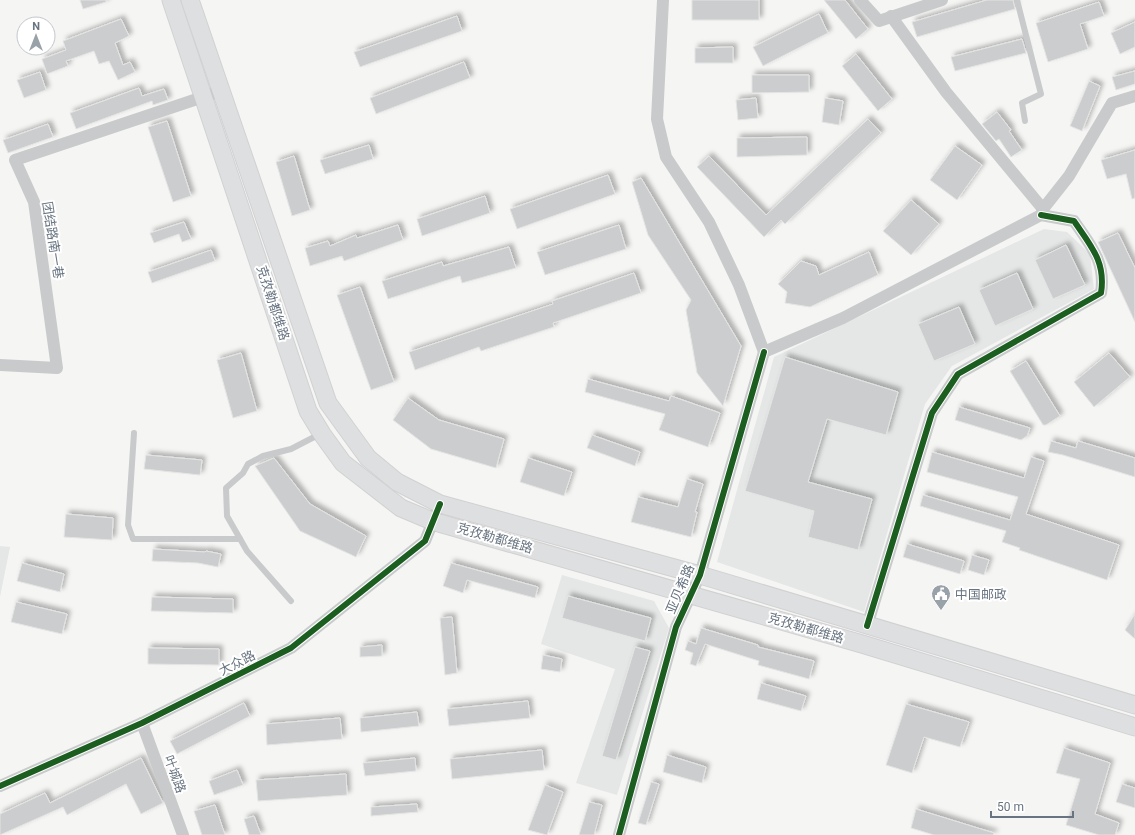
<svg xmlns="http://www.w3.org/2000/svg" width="1135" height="835" font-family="Roboto,'Noto Sans SC',sans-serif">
	<defs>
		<filter id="shadow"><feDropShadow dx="3.5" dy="-3.5" stdDeviation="2" flood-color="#0004"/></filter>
	</defs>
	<rect width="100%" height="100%" fill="#f5f5f4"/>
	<g fill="#e5e7e6">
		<polygon points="1044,229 1067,232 1090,254 1094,289 952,366 925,404 864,612 717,562 774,357"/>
		<polygon points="0,546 10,547 0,597"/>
		<polygon points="562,575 654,601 669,628 617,795 576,783 615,669 541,644"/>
	</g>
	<g fill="#cccdce" stroke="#e4e4e4" filter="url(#shadow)">
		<polygon points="80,0 106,0 106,2 83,9"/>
		<rect x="692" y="0" width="67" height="20"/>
		<polygon points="824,0 845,0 868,29 856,39"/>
		<polygon points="987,0 1013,0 1015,9 917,37 912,22"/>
		<polygon points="1099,2 1104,16 1080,24 1088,49 1048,62 1036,23"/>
		<polygon points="819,14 828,33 763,66 753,47"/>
		<polygon points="457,16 462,31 360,67 354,52"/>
		<polygon points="121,19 129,36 115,43 123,65 130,62 135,72 118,80 109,61 99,64 94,51 66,61 68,66 47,74 42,59 66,50 63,41"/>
		<polygon points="1135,22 1135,47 1120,54 1111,33"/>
		<polygon points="1022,39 1026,53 955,71 951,57"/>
		<polygon points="733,47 733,63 695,63 695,48"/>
		<polygon points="856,54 892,99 878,111 842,66"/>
		<polygon points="464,62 470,78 376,114 370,98"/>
		<polygon points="1135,71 1135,84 1116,90 1112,77"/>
		<polygon points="40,72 46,90 24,98 17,80"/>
		<polygon points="752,75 809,75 809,92 752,93"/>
		<polygon points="1089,81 1100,86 1082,131 1070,126"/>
		<polygon points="139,88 142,96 164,89 168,100 153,105 152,101 76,129 70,113"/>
		<polygon points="756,98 758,118 738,120 736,100"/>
		<polygon points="825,98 843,101 839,125 822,122"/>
		<polygon points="997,112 1011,130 1009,131 1022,150 1011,157 999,139 996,141 982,124"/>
		<polygon points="868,119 881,133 785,224 781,220 764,237 697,167 709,156 766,215"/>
		<polygon points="167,121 191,196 173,202 148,127"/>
		<polygon points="48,124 53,137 8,153 3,140"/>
		<polygon points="807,137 807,155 737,157 737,138"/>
		<polygon points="369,145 373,159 325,174 320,160"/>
		<polygon points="955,146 982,165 957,200 930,180"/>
		<polygon points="1135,150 1135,198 1132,199 1126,174 1107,179 1101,160"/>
		<polygon points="294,156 310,210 292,216 276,162"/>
		<polygon points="608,175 615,194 517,229 510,209"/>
		<polygon points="641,178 741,346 723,406 697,373 686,310 691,300 648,235 632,182"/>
		<polygon points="485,196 490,213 422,236 417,219"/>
		<polygon points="911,200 939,224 911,255 883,231"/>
		<polygon points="184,222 191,239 182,242 179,234 154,243 150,233"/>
		<polygon points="398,225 403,240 344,261 342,256 310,266 305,248 328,241 330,246 356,235 357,238"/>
		<polygon points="619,225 626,249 545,275 537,252"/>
		<polygon points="1118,233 1135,268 1135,322 1098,242"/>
		<polygon points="1066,245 1085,285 1053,299 1035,260"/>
		<polygon points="509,247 516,268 462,283 460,276 388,299 382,281 442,262 443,266"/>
		<polygon points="211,250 215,261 152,283 148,272"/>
		<polygon points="869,252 878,275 810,307 785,303 787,292 778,284 801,261 816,266 819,275"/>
		<polygon points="634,273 641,293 553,323 554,327 481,351 479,347 415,370 409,352 553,304 552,301"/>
		<polygon points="1017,273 1033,309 995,326 979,290"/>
		<polygon points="360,287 394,382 371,390 337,295"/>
		<polygon points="959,307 975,344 934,361 918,324"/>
		<polygon points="241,353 257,411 233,418 217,360"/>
		<polygon points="1109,353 1130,377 1094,407 1074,382"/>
		<polygon points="785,357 898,392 886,435 827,419 808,482 872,499 858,550 808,537 814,511 745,491"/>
		<polygon points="1026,361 1060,416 1046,425 1043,425 1010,371"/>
		<polygon points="588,379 669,401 671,396 720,413 708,447 659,430 665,414 585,392"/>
		<polygon points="408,398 439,420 504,439 496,468 431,449 393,420"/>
		<polygon points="959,407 1030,428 1027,436 1021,440 955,420"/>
		<polygon points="592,435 640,452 635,466 587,448"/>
		<polygon points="1051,441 1076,448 1078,441 1135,458 1135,477 1063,455 1048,452"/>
		<polygon points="932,452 1024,478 1031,457 1044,461 1026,514 1119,545 1107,580 1019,550 1020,548 1002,542 1006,531 920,506 923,495 1010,520 1018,497 927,472"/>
		<polygon points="146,455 202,460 200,475 144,469"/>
		<polygon points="274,458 310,504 366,536 356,557 300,531 255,466"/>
		<polygon points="528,458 572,472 564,496 520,482"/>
		<polygon points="687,479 703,484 695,512 697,512 691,537 631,522 638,497 678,507"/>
		<polygon points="66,514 113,518 112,540 64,537"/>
		<polygon points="907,544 964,561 960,574 903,557"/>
		<polygon points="153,549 205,552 206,551 221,554 218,567 198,563 152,561"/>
		<polygon points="972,555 989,560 984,575 968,570"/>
		<polygon points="22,563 64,574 60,592 17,581"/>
		<polygon points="451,563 538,587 535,598 467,580 463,593 443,586"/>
		<polygon points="568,596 651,618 645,641 562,618"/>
		<polygon points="152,597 233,599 233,613 151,611"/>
		<polygon points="16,602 67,614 62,634 11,622"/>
		<polygon points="1135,614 1135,639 1125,630"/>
		<polygon points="452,617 457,673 445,675 440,618"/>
		<polygon points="701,628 758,645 758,647 814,661 809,679 758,665 759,661 705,644 696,666 690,664 693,653 685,650 688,641 696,644"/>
		<polygon points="382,645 382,656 360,657 360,647"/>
		<polygon points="635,647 650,651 616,760 602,756"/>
		<polygon points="148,648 219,649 219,665 148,664"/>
		<polygon points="543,655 562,659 560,672 541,669"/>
		<polygon points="761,683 806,696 801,711 757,699"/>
		<polygon points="528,701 530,718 449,726 447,709"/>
		<polygon points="244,703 250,716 177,754 170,741"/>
		<polygon points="906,704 969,722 960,747 924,737 912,773 886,765"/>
		<polygon points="417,712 419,726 361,732 360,718"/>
		<polygon points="340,718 342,739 267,745 266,724"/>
		<polygon points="1064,748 1110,763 1095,814 1119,823 1115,835 1099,835 1066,825 1080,779 1056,773"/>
		<polygon points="542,750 544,770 452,779 450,759"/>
		<polygon points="667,755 706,767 702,783 663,772"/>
		<polygon points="141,758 163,803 141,814 126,784 67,815 63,807 0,835 0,814 45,793 50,803"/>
		<polygon points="415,758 416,771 365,776 363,763"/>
		<polygon points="237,770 243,785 214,795 209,781"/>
		<polygon points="346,774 347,795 258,801 256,780"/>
		<polygon points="651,782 659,784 646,825 638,823"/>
		<polygon points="1122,784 1135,788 1135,808 1116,802"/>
		<polygon points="545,785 563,792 547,835 528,830"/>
		<polygon points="589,802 602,805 594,835 579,835"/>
		<polygon points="417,804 418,812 371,816 371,807"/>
		<polygon points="215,805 225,835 202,835 194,811"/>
		<polygon points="916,809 994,833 993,835 934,835 911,828"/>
		<polygon points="254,816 261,835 249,835 244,819"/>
	</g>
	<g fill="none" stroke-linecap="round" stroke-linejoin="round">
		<defs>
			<g id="secondary">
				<polyline points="171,0 308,411 322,434 343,463 401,508 432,521 862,644 1135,727"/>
				<polyline points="190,0 328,403 368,458 397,482 440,504 700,575 1135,705"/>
			</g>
		</defs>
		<use href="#secondary" stroke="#d1d1d2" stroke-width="19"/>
		<g stroke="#c9cacb" stroke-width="6">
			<polyline points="1017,0 1041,94 1022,103 1025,121"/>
			<polyline points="134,433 128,525 133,539 240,539"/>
			<polyline points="291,601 247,551 227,516 226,488 243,473 248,464 263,456 291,449 320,434"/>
		</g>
		<g stroke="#c9cacb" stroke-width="12">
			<polyline points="663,0 657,119 666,157 709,222 739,285 764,352"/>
			<polyline points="860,0 879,21 942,0"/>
			<polyline points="891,16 946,92 1043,209"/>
			<polyline points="764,352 843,318 1041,215 1043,209 1069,176 1112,103 1135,96"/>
			<polyline points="0,365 57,368 34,202 15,160 221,91"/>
			<path d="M867,626L932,413L958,374L1101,293C1106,262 1091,246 1074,221L1041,215"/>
			<polyline points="142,723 183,835"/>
			<polyline points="0,786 142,723 291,648 425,541 440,504"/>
			<polyline points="619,835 676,627 700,575 764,352"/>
		</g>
		<use href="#secondary" stroke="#dedfe0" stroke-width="17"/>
		<defs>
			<g id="cycleway">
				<path d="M867,626L932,413L958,374L1101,293C1106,262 1091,246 1074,221L1041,215"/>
				<polyline points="0,786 142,723 291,648 425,541 440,504"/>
				<polyline points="619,835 676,627 700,575 764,352"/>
			</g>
		</defs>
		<use href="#cycleway" stroke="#fff" stroke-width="8"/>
		<use href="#cycleway" stroke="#1b5e20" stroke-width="6"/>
	</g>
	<defs>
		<symbol id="civic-pin" viewBox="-11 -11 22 30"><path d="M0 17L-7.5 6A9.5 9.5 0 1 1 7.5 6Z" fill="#99a1a9" stroke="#fff"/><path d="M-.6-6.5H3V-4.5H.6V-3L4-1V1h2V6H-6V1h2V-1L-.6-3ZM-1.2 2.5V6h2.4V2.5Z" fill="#fff"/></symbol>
	</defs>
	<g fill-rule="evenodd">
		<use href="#civic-pin" x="930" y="583" width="22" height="30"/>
	</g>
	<g text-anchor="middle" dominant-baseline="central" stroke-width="4" stroke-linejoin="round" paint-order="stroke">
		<g font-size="13" fill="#687481" stroke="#fff">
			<text transform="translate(53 240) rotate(81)">团结路南一巷</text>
			<text transform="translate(273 303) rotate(72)">克孜勒都维路</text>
			<text transform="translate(495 538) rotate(16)">克孜勒都维路</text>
			<text transform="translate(680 589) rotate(-67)">亚贝希路</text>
			<text transform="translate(806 628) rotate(16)">克孜勒都维路</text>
			<text transform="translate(237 663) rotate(-27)">大众路</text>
			<text transform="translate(175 774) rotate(70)">叶城路</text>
		</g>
		<g font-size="13" fill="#687481" stroke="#fff" text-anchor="start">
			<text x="955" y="594">中国邮政</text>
		</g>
	</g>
	<g transform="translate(36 36)"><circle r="19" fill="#ffffff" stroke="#c3c7cd"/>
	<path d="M0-3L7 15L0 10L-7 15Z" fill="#99a1a9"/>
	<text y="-6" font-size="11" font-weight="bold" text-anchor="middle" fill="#687481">N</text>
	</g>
	<path d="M991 811v6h82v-6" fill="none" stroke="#687481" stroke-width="2"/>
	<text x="997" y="811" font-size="12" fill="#687481" stroke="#ffffff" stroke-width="3" paint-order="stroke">50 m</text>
</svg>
